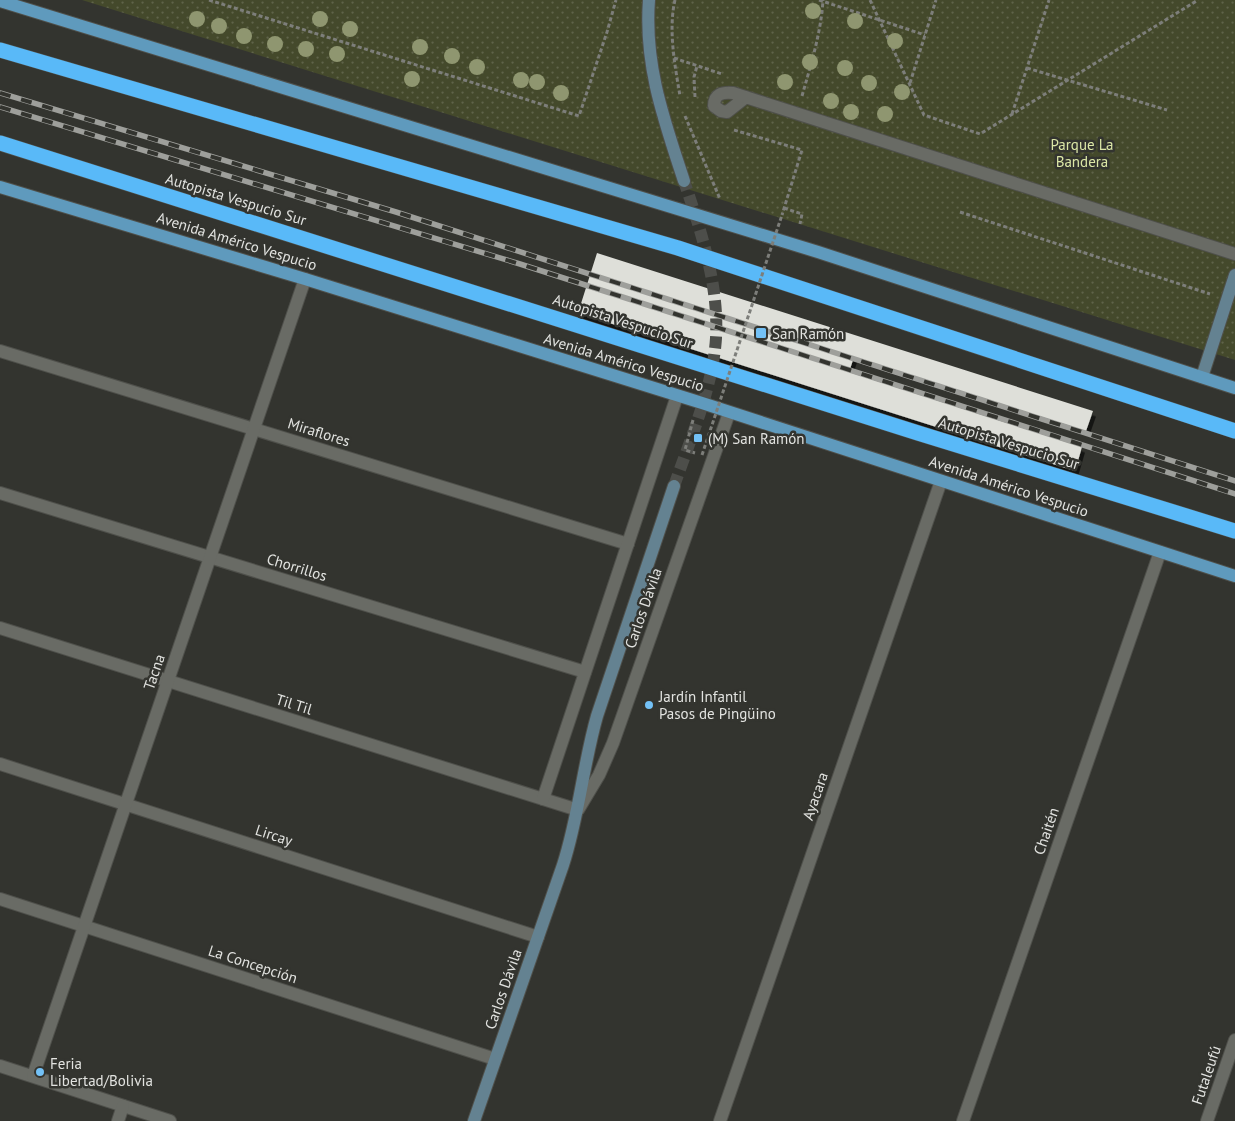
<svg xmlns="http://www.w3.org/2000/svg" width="1235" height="1121" font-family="'PT Sans',sans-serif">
	<defs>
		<pattern id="park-dots" width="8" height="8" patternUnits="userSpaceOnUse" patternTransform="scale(1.25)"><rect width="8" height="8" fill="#44492b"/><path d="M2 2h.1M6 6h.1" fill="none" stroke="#5f6349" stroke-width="1.8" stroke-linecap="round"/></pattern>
		<filter id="shadow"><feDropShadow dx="3" dy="5.5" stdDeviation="0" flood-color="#0009"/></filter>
	</defs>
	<rect width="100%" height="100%" fill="#33342f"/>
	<polygon fill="url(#park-dots)" points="82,0 1235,0 1235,360"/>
	<polygon fill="#dedfd9" filter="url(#shadow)" points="597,253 1093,411 1086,431 854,357 849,372 1082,447 1075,471 578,313"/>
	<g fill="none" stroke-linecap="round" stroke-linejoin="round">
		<path stroke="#4d4e4a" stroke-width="12" stroke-dasharray="12 6" stroke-linecap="butt" d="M674,486C690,440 713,387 716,338C719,285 701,231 684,181"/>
		<defs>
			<path id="lane" d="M746,97L727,112L721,111L714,106C714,94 722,92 733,93L1235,254"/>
			<g id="street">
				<polyline points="0,351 628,544"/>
				<polyline points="0,493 585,672"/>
				<polyline points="0,628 578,810 599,775 613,743 729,413"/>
				<polyline points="0,764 538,937"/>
				<polyline points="543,799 677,396"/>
				<polyline points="0,899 495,1059"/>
				<polyline points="0,1066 170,1121"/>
				<polyline points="33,1076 305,279"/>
				<polyline points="118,1121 123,1106"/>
				<polyline points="720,1121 941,481"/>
				<polyline points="963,1121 1160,552"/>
				<polyline points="1207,1121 1235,1040"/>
			</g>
			<g id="secondary">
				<path d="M649,0C644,65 664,120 684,181"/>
				<polyline points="1202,377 1235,275"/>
				<path d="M474,1121L563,865C579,816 583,765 597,716L674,486"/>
			</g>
			<g id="primary">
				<polyline points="0,1 818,252 1235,388"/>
				<polyline points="0,187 305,279 702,403 1235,576"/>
			</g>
			<g id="highway">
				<polyline points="0,50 678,248 1235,431"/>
				<polyline points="0,143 918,433 1235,531"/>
			</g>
		</defs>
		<use href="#lane" stroke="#4f504b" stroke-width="14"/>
		<use href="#street" stroke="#4f504b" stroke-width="14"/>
		<use href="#secondary" stroke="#4f504b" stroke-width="14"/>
		<use href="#primary" stroke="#4f504b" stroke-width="14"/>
		<use href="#highway" stroke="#4f504b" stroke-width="16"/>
		<g stroke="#7d7e7a" stroke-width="3" stroke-dasharray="4 2.5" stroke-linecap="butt">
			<polyline points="209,0 579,116 607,32 616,0"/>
			<path d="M675,0C668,30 675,66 680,96"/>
			<polyline points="819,0 925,35"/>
			<polyline points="870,0 924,115 980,134 1198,0"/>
			<polyline points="674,58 722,74"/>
			<polyline points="1027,68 1167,110"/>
			<polyline points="910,83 936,0"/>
			<path d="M802,96C811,64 821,33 823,0"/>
			<polyline points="695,97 694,77 697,66"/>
			<polyline points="1012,114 1049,0"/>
			<polyline points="685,116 720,199"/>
			<polyline points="734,130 802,150 782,215"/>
			<polyline points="784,208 802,214 800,224"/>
			<polyline points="960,212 1210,294"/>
			<polyline points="693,420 685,450 695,453"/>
		</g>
		<use href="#lane" stroke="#696b65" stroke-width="12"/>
		<use href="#street" stroke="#696b65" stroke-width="12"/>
		<use href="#secondary" stroke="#648291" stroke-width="12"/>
		<use href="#primary" stroke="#5f9abd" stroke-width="12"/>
		<use href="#highway" stroke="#59b9f8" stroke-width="15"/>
		<defs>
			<g id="rail">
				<polyline points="0,93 396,212 1235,481"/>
				<polyline points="0,107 520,264 1235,494"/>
			</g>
		</defs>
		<use href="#rail" stroke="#9e9f9b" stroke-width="5.5"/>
		<use href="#rail" stroke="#33342f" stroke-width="4" stroke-dasharray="11" stroke-linecap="butt"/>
		<polyline stroke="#7d7e7a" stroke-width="3" stroke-dasharray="4 2.5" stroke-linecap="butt" points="702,455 782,215"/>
	</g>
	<g fill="#8f9670">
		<circle cx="813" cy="11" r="8"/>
		<circle cx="197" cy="19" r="8"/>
		<circle cx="320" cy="19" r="8"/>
		<circle cx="855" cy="21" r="8"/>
		<circle cx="219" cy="26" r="8"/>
		<circle cx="350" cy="29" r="8"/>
		<circle cx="244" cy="36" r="8"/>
		<circle cx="895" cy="41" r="8"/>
		<circle cx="275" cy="44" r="8"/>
		<circle cx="420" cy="47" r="8"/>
		<circle cx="306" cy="49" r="8"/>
		<circle cx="337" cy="54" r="8"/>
		<circle cx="452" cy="56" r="8"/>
		<circle cx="810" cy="62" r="8"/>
		<circle cx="477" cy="67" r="8"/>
		<circle cx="845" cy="68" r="8"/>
		<circle cx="412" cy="79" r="8"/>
		<circle cx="521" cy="80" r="8"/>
		<circle cx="537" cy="82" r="8"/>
		<circle cx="785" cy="82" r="8"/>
		<circle cx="869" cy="83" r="8"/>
		<circle cx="902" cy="92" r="8"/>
		<circle cx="561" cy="93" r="8"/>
		<circle cx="831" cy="101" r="8"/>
		<circle cx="851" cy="112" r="8"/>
		<circle cx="885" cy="114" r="8"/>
	</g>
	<g fill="#73c1f6" stroke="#33342f" stroke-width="2">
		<rect x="755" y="327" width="12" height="12" rx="2.5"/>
		<rect x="693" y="433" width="10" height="10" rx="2.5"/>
		<circle cx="649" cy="705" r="5"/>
		<circle cx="40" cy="1072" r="5"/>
	</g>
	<g text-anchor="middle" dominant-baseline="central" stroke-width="5" stroke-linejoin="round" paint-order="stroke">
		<g font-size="15" fill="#dbe6a6" stroke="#33342f">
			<text x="1082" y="144">Parque La<tspan x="1082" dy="17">Bandera</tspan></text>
		</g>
		<g font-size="15" fill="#e2e3e0" stroke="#33342f">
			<text transform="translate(236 199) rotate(17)">Autopista Vespucio Sur</text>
			<text transform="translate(237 241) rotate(17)">Avenida Américo Vespucio</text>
			<text transform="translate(623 321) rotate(18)">Autopista Vespucio Sur</text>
			<text transform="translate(624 362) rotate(17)">Avenida Américo Vespucio</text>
			<text transform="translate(319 432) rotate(17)">Miraflores</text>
			<text transform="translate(1009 443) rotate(17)">Autopista Vespucio Sur</text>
			<text transform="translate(1009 486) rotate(18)">Avenida Américo Vespucio</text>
			<text transform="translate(297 567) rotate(17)">Chorrillos</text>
			<text transform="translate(643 608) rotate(-71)">Carlos Dávila</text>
			<text transform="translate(154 672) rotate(-71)">Tacna</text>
			<text transform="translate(294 704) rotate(17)">Til Til</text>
			<text transform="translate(815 796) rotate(-71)">Ayacara</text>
			<text transform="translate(1046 831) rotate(-71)">Chaitén</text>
			<text transform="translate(274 835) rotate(18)">Lircay</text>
			<text transform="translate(253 964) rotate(18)">La Concepción</text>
			<text transform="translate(503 989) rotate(-71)">Carlos Dávila</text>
			<text transform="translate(1206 1075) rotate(-71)">Futaleufú</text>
		</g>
		<g font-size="15" fill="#e2e3e0" stroke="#33342f" text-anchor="start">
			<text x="772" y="333">San Ramón</text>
			<text x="708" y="438">(M) San Ramón</text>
			<text x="659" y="696">Jardín Infantil<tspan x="659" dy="17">Pasos de Pingüino</tspan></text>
			<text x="50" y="1063">Feria<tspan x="50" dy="17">Libertad/Bolivia</tspan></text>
		</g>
	</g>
</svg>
